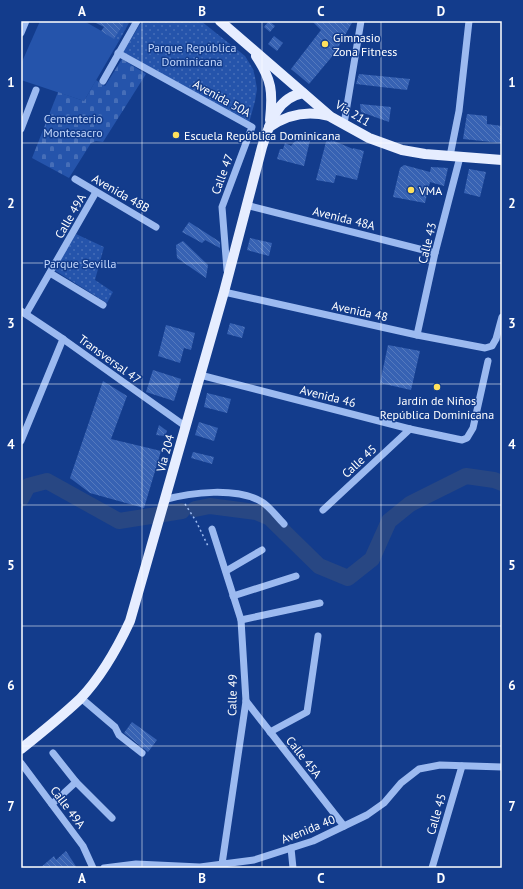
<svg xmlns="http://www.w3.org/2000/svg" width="523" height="889" font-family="'PT Sans',sans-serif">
	<defs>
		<pattern id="cemetery-stones" width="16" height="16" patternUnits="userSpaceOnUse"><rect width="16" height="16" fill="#2554ab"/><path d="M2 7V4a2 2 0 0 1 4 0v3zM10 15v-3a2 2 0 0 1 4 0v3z" fill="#466eb8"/></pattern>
		<pattern id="park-dots" width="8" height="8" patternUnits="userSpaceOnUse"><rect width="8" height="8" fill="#2554ab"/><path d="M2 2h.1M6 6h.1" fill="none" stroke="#466eb8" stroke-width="1.8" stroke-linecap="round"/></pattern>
		<pattern id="building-back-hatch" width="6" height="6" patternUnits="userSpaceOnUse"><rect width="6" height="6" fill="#3762b3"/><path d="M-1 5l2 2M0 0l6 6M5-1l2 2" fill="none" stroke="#557abe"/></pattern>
	</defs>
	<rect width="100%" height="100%" fill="#133c8c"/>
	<polygon fill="#2554ab" points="40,21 84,21 119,41 84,101 21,80 21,64"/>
	<polygon fill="url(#cemetery-stones)" points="122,59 146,74 103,142 96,141 91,143 69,178 32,158 58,92 84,101 96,80 105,86"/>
	<g fill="url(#park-dots)">
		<polygon points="113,21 130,21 119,41 114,39"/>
		<polygon points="142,21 201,21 245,56 253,69 255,77 257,89 255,101 249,123 123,52"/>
		<polygon points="76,234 104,247 95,280 113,292 107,303 54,270"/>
	</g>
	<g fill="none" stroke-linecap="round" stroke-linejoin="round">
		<g stroke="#284783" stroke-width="16">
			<polyline points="21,499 28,486 47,481 119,521 182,511"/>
			<polyline points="195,509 210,506 256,512 270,518 319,566 348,578 372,559 389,521 410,504 466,476 494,480 502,483"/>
		</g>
	</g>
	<g fill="url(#building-back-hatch)">
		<polygon points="92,21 125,21 114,39 101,31 104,27"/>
		<polygon points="269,21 275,26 270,32 264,27"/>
		<polygon points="312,21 353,21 335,53 309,84 291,69 321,30"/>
		<polygon points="274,36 283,43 277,51 268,44"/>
		<polygon points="359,74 410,79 407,90 356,84"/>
		<polygon points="360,104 391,107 389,122 361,112"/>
		<polygon points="467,114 487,116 487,124 502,126 502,143 463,139"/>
		<polygon points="311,136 304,166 277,159 280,149 283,149 285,143 291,146 297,139 299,140"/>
		<polygon points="327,138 353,149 353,148 364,151 357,180 336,175 334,183 316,180"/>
		<polygon points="404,165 430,172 431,167 448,168 444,186 430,182 425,203 393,197 400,168"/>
		<polygon points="469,169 486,172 480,197 464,193"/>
		<polygon points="189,222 220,242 220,248 205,240 202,243 182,232"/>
		<polygon points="250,238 272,243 269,256 247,250"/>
		<polygon points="183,241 208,265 206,278 177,258 176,245"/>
		<polygon points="230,323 245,327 242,338 227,334"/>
		<polygon points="166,325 195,333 191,350 184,348 180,363 158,356"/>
		<polygon points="388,345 420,351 411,390 380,383"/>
		<polygon points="153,370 181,379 174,401 146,392"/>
		<polygon points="103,381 127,396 111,439 161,451 144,508 90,493 70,478"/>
		<polygon points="207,393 231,399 227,413 204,407"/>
		<polygon points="199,422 218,428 214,441 195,435"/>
		<polygon points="159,425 167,431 165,436 156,435"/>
		<polygon points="193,452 214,457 212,464 191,458"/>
		<polygon points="132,722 157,740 148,752 124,733"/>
		<polygon points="66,851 77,868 40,868 54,856 56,860"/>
	</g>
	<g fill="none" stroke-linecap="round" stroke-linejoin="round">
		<polyline stroke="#9cbaf0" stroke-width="1.5" stroke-dasharray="2 3" stroke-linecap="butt" points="185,504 196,521 208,546"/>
		<g stroke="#9cbaf0" stroke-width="7">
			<polyline points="21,33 26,21"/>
			<polyline points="118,53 252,127 222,207 227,270"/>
			<polyline points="103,81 137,21"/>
			<polyline points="344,124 361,21"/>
			<polyline points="21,129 36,90"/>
			<polyline points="450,156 459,111 469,21"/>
			<polyline points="75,179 156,227"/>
			<polyline points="246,205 435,253"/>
			<polyline points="50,273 103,305"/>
			<polyline points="224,292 417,335 485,348 492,346 496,339 502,317"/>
			<polyline points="21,311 63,339 185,426"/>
			<polyline points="26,314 96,192"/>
			<polyline points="417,335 435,253 460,157"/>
			<polyline points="200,375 410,429 462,440 467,438 473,428 488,361"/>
			<polyline points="21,441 63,339"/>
			<path d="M164,500C191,492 237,487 262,502C270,507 277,517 284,524"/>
			<polyline points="323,510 410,429"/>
			<polyline points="212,529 241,620 246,701 222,864"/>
			<polyline points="226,571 262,550"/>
			<polyline points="233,596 296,576"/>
			<polyline points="241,620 320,603"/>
			<polyline points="81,698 115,727 119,735 142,753"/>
			<polyline points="246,701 344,826"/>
			<polyline points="270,732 307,712 318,636"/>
			<polyline points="21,763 83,846 93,868"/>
			<polyline points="76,782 112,818"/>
			<polyline points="52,804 76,782 53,753"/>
			<polyline points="291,848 293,868"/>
			<polyline points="104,868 136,864 200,867 254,860 313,841 367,815 384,803 401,783 419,769 440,765 502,767"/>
			<polyline points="432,868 462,766"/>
		</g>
		<g stroke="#e6edff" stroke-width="10">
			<polyline points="220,21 331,117 369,138 402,150 425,154 502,160"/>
			<path d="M256,56C272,80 273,92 270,120"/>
			<path d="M269,127C288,114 307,110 329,116"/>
			<path d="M21,749C41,733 61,717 80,699C101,677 117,649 130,621L224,292L262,147C270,124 276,98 303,93"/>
		</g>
	</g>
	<path fill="none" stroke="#fff" stroke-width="1" stroke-opacity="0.55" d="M142,21V868M262,21V868M381,21V868M21,143H502M21,263H502M21,384H502M21,505H502M21,626H502M21,746H502"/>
	<g fill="#ffe05c" stroke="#133c8c" stroke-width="1.5">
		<circle cx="325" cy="44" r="4"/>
		<circle cx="176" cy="135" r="4"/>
		<circle cx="411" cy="190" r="4"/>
		<circle cx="437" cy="387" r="4"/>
	</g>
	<g text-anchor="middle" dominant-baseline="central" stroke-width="3" stroke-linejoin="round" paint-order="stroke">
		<g font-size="12" fill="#fff" stroke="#133c8c" text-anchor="start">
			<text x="333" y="37">Gimnasio<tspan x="333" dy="14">Zona Fitness</tspan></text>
			<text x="184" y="135">Escuela República Dominicana</text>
			<text x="419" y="190">VMA</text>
			<text x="437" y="400" text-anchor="middle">Jardín de Niños<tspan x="437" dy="14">República Dominicana</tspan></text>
		</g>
		<g font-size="12" fill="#c3d7fc" stroke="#133c8c">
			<text x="192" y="47">Parque República<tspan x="192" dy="14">Dominicana</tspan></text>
			<text x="73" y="118">Cementerio<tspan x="73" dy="14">Montesacro</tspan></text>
			<text x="80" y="263">Parque Sevilla</text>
		</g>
		<g font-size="12" fill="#fff" stroke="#133c8c">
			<text transform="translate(222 98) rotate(29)">Avenida 50A</text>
			<text transform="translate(353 113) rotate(31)">Vía 211</text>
			<text transform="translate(222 174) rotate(-70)">Calle 47</text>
			<text transform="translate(121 193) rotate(30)">Avenida 48B</text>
			<text transform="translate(70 216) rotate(-60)">Calle 49A</text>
			<text transform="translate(344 218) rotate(14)">Avenida 48A</text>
			<text transform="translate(427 243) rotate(-76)">Calle 43</text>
			<text transform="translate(360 311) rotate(12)">Avenida 48</text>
			<text transform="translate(110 359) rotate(36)">Transversal 47</text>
			<text transform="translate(328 396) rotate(14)">Avenida 46</text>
			<text transform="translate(165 453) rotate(-75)">Vía 204</text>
			<text transform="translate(359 461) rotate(-43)">Calle 45</text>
			<text transform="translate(232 695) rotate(-89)">Calle 49</text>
			<text transform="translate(304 757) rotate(52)">Calle 45A</text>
			<text transform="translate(68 807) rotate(53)">Calle 49A</text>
			<text transform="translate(436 814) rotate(-74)">Calle 45</text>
			<text transform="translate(308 829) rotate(-22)">Avenida 40</text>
		</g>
	</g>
	<rect width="523" height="889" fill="none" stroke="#133c8c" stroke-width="44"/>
	<rect x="22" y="22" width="479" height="845" fill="none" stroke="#fff" stroke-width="1.5"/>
	<g font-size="13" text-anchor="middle" font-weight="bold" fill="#fff">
		<text x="82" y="16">A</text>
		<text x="202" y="16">B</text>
		<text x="321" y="16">C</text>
		<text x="441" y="16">D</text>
		<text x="11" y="87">1</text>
		<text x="512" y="87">1</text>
		<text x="11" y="208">2</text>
		<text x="512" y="208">2</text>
		<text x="11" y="328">3</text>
		<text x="512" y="328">3</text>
		<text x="11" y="449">4</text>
		<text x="512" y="449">4</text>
		<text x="11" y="570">5</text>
		<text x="512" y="570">5</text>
		<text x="11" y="690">6</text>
		<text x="512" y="690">6</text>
		<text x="11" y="811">7</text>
		<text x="512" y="811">7</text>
		<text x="82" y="883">A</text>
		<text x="202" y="883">B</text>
		<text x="321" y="883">C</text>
		<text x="441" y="883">D</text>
	</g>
</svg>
